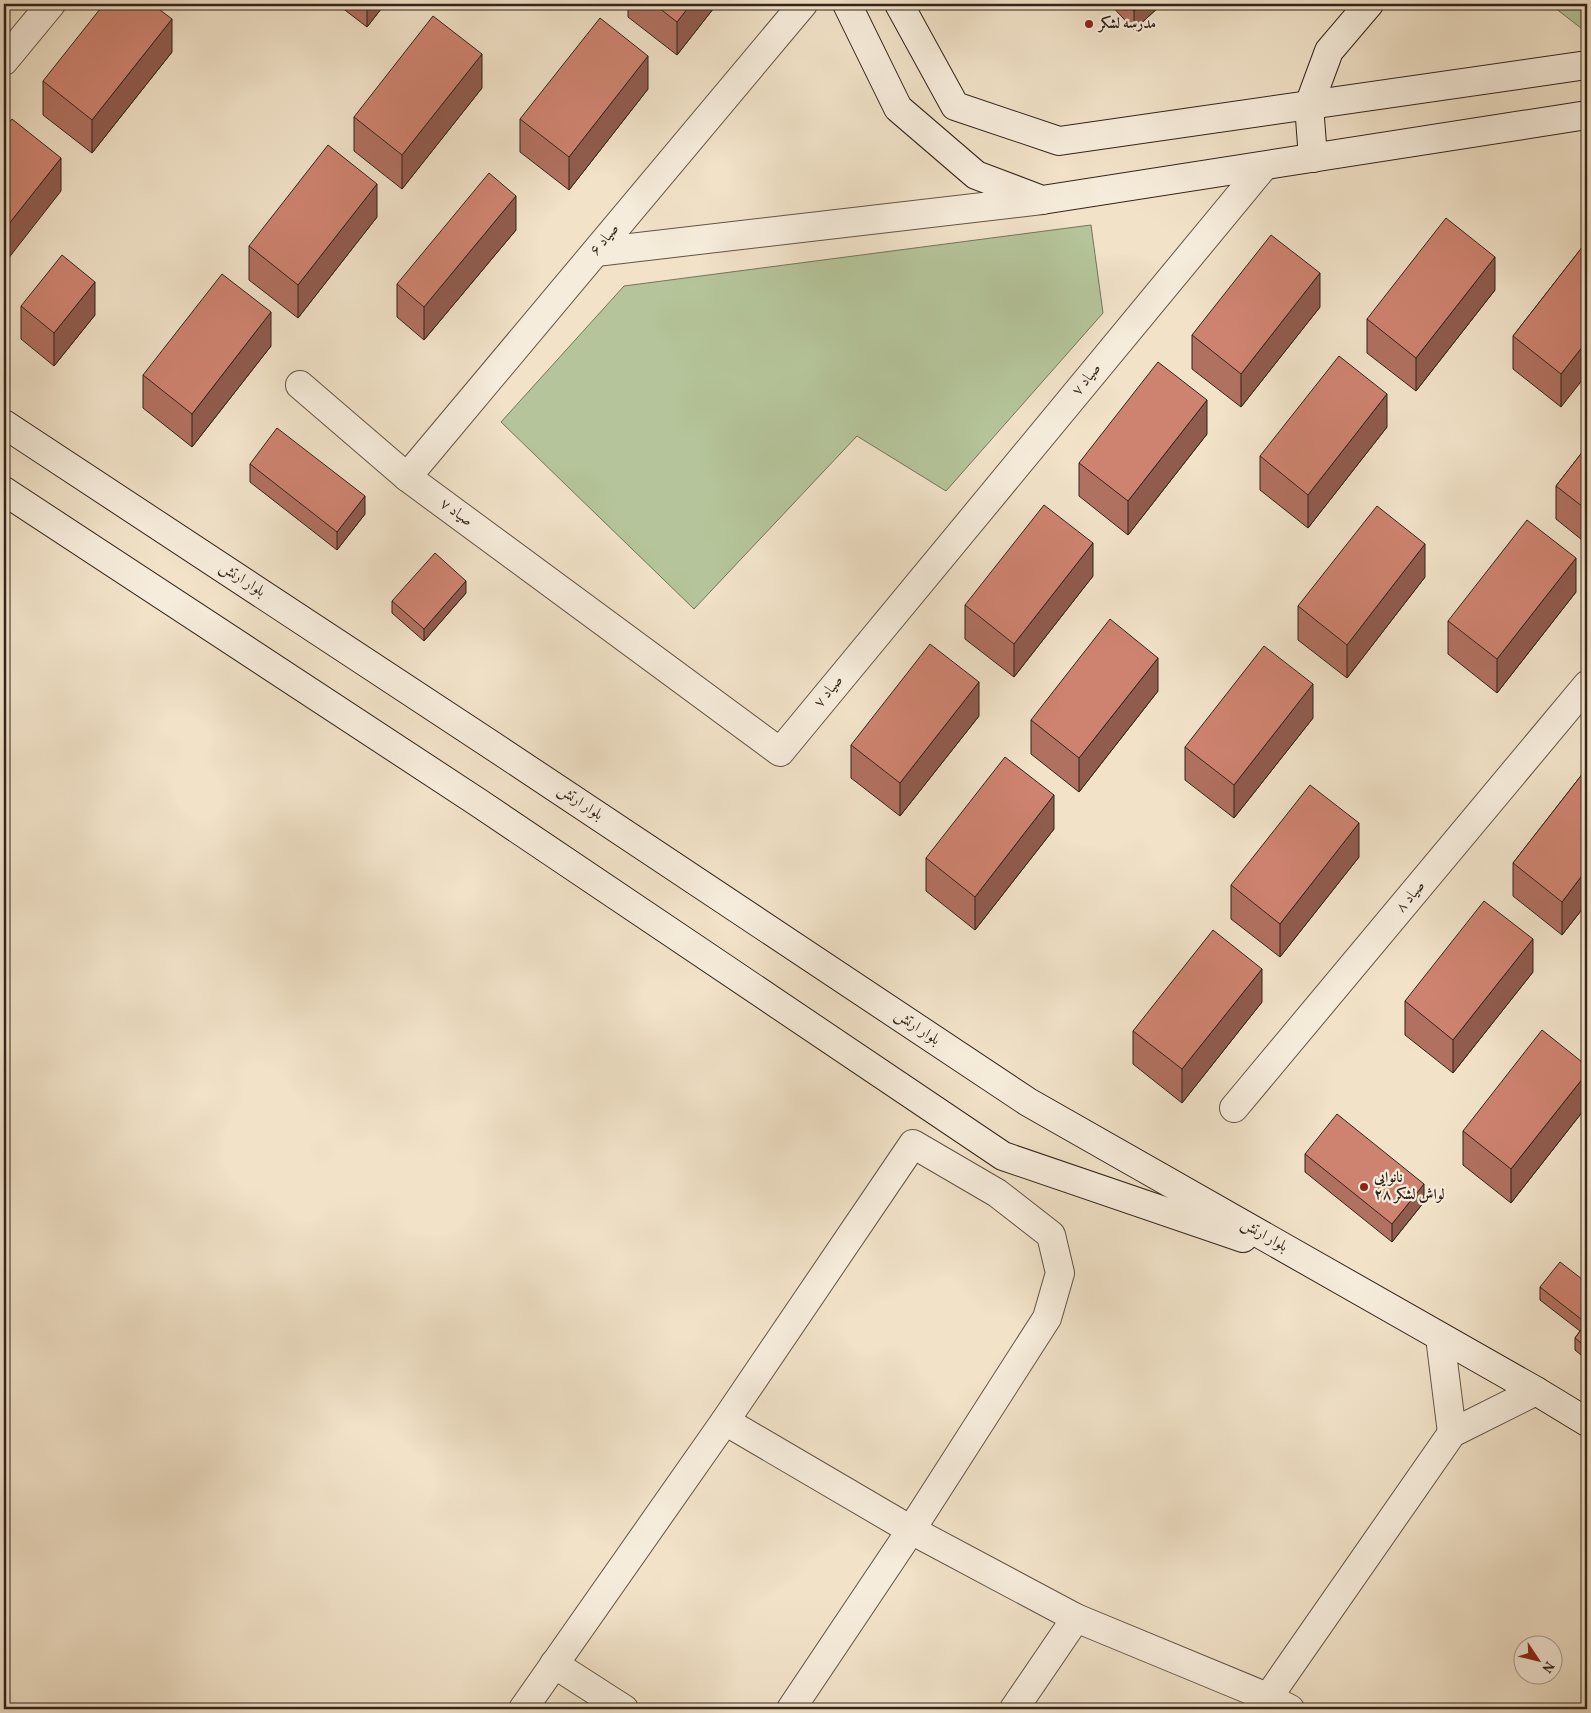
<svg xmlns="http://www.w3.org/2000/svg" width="1591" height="1713" font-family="Vollkorn,Amiri,serif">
	<rect width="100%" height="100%" fill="#f1e2c8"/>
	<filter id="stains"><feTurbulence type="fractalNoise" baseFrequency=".004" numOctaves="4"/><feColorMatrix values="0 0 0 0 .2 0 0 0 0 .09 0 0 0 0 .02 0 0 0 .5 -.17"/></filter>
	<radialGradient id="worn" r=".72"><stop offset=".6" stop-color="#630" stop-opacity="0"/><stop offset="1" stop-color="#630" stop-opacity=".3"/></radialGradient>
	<g fill="#b5c49a" stroke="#74745a">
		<polygon points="1550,4 1587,4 1587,30 1586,32"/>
		<polygon points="1091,225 1103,313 946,491 857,436 694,609 501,422 624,286"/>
	</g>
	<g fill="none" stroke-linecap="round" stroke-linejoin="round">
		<defs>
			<g id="street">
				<polyline points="4,61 51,4"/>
				<polyline points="596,252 1042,200"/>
				<polyline points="300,385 407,477 780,752 1264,166"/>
				<polyline points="407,477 803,4"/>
				<polyline points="1234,1108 1587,685"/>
				<polyline points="1440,1337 1452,1433"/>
				<polyline points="725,1421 911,1530 1076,1618 1267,1697 1290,1709"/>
				<polyline points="554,1664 624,1709"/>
				<polyline points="523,1709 725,1421 913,1144 997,1193 1051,1235 1060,1273 1047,1318 911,1530 791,1709"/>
				<polyline points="1014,1709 1076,1618"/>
				<polyline points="1260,1709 1452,1433 1536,1391"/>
			</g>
			<g id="secondary">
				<polyline points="847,4 898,108 976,175 1042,200 1587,115"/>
				<polyline points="899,4 955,106 1059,141 1587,65"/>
				<polyline points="1313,158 1309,105 1329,51 1369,4"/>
				<polyline points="4,424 499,750 1028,1102 1536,1391 1587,1422"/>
				<polyline points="4,491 479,803 1003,1156 1243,1238"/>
			</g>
		</defs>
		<use href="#street" stroke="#625446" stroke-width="30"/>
		<use href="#secondary" stroke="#33241b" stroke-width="30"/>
		<use href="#street" stroke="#f6ecdb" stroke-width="28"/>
		<use href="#secondary" stroke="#f6ecdb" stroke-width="28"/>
	</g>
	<g fill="#b17160" stroke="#33241b">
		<polygon points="337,4 385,4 367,27"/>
		<polygon points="628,4 717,4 677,55 628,17"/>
		<polygon points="1110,4 1162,4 1134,30"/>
		<polygon points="172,52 92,153 43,115 43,81"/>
		<polygon points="482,88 402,189 354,151 354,117"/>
		<polygon points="648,89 569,190 520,152 520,119"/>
		<polygon points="377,217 298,318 249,280 249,246"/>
		<polygon points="516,230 424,340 397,317 397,284"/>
		<polygon points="1587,241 1561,407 1513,369 1513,336"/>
		<polygon points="1495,290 1416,391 1367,353 1367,319"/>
		<polygon points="21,306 95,315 54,366 21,339"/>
		<polygon points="1320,307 1241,407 1192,369 1192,335"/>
		<polygon points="271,346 192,447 143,408 143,375"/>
		<polygon points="1387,427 1308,528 1260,490 1260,456"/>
		<polygon points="1207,434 1128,535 1079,496 1079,463"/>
		<polygon points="1587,446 1587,544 1556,519 1556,486"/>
		<polygon points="250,464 365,514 337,550 250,482"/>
		<polygon points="1093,576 1014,677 965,639 965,605"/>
		<polygon points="1425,577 1347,678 1298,640 1298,606"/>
		<polygon points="1576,592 1497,693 1448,654 1448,621"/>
		<polygon points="466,593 424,641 392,613 392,601"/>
		<polygon points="1158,691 1079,792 1031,754 1031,720"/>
		<polygon points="979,716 900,816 851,778 851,745"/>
		<polygon points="1313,718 1234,818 1185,780 1185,747"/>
		<polygon points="1587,768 1587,903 1562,935 1513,896 1513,863"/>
		<polygon points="1054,829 975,930 926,891 926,858"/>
		<polygon points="1359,857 1280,957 1231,919 1231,885"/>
		<polygon points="1533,972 1453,1073 1405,1035 1405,1001"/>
		<polygon points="1262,1002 1182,1103 1133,1064 1133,1031"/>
		<polygon points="1587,1066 1587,1106 1511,1203 1463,1165 1463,1131"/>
		<polygon points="1305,1154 1424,1202 1392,1242 1305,1172"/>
		<polygon points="1587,1283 1587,1360 1575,1350 1575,1338 1580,1331 1540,1300 1540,1287"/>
	</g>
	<g fill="#905c4e" stroke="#33241b">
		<polygon points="367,4 385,4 367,27"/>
		<polygon points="691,4 717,4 677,55 677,22"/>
		<polygon points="1142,4 1162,4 1134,30 1134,11"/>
		<polygon points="172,19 172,52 92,153 92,120"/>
		<polygon points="482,54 482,88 402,189 402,155"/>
		<polygon points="648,56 648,89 569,190 569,157"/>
		<polygon points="61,158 61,191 4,264 4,230"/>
		<polygon points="377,184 377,217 298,318 298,285"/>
		<polygon points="516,196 516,230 424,340 424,307"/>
		<polygon points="1495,257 1495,290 1416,391 1416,358"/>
		<polygon points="1320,273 1320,307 1241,407 1241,374"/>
		<polygon points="95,282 95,315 54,366 54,333"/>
		<polygon points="271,312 271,346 192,447 192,414"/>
		<polygon points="1587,341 1587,374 1561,407 1561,374"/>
		<polygon points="1387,394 1387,427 1308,528 1308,495"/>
		<polygon points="1207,400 1207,434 1128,535 1128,501"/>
		<polygon points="365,496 365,514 337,550 337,532"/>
		<polygon points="1093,543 1093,576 1014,677 1014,644"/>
		<polygon points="1425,544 1425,577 1347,678 1347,645"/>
		<polygon points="1576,558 1576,592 1497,693 1497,659"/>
		<polygon points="466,581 466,593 424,641 424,629"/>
		<polygon points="1158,658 1158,691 1079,792 1079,758"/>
		<polygon points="979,682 979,716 900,816 900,783"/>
		<polygon points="1313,684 1313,718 1234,818 1234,785"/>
		<polygon points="1054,795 1054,829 975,930 975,897"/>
		<polygon points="1359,823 1359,857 1280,957 1280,924"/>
		<polygon points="1587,869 1587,903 1562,935 1562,902"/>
		<polygon points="1533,939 1533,972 1453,1073 1453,1040"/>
		<polygon points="1262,969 1262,1002 1182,1103 1182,1069"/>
		<polygon points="1587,1073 1587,1106 1511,1203 1511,1169"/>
		<polygon points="1424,1184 1424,1202 1392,1242 1392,1224"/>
	</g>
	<g fill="#ce8370" stroke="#33241b">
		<polygon points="104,4 152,4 172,19 92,120 43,81"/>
		<polygon points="654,4 691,4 677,22"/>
		<polygon points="1126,4 1142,4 1134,11"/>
		<polygon points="433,16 482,54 402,155 354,117"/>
		<polygon points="600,18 648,56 569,157 520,119"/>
		<polygon points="12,119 61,158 4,230 4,129"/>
		<polygon points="328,145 377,184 298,285 249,246"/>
		<polygon points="489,173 516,196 424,307 397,284"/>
		<polygon points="1446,218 1495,257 1416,358 1367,319"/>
		<polygon points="1271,235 1320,273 1241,374 1192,335"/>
		<polygon points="1587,241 1587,341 1561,374 1513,336"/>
		<polygon points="62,255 95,282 54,333 21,306"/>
		<polygon points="222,274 271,312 192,414 143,375"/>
		<polygon points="1339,356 1387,394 1308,495 1260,456"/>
		<polygon points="1158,362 1207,400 1128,501 1079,463"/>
		<polygon points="277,428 365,496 337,532 250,464"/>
		<polygon points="1587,446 1587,510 1556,486"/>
		<polygon points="1044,505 1093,543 1014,644 965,605"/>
		<polygon points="1377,506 1425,544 1347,645 1298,606"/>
		<polygon points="1527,520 1576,558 1497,659 1448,621"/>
		<polygon points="435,553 466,581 424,629 392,601"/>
		<polygon points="1110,619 1158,658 1079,758 1031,720"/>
		<polygon points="930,644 979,682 900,783 851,745"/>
		<polygon points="1264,646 1313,684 1234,785 1185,747"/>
		<polygon points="1005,757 1054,795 975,897 926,858"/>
		<polygon points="1587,768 1587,869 1562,902 1513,863"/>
		<polygon points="1310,785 1359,823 1280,924 1231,885"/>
		<polygon points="1484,901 1533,939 1453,1040 1405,1001"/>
		<polygon points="1213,930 1262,969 1182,1069 1133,1031"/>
		<polygon points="1542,1030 1587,1066 1587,1073 1511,1169 1463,1131"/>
		<polygon points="1337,1114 1424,1184 1392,1224 1305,1154"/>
		<polygon points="1560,1262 1587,1283 1587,1348 1575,1338 1586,1323 1540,1287"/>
	</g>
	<g fill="#8f2418" stroke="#f6ecdb" stroke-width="2">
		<circle cx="1089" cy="24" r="5"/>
		<circle cx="1364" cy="1187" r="5"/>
	</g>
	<g text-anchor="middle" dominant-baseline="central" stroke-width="4.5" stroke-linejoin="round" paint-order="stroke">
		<g font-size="15" font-weight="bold" fill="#33241b" stroke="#f6ecdb" text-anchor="start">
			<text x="1099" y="24">مدرسه لشکر</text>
			<text x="1374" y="1178">نانوایی<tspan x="1374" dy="17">لواش لشکر ۲۸</tspan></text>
		</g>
		<g font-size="15" fill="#33241b" stroke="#f6ecdb">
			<text transform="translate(605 240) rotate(-50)">صیاد ۶</text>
			<text transform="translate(1087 380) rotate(-51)">صیاد ۷</text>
			<text transform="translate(456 513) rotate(36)">صیاد ۷</text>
			<text transform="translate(242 580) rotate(33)">بلوار ارتش</text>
			<text transform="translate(829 692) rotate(-51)">صیاد ۷</text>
			<text transform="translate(580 803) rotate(34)">بلوار ارتش</text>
			<text transform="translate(1411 897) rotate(-50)">صیاد ۸</text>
			<text transform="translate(917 1028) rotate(34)">بلوار ارتش</text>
			<text transform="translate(1264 1236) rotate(30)">بلوار ارتش</text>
		</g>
	</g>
	<rect width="1591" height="1713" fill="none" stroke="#f1e2c8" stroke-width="20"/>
	<rect x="5" y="5" width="1581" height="1703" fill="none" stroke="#33241b" stroke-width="2.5"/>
	<rect x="10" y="10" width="1571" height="1693" fill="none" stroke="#33241b"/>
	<g transform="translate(1538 1660) rotate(125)"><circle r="24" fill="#f6ecdb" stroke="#a89c8e"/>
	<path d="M0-4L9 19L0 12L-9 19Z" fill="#8f2418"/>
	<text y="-8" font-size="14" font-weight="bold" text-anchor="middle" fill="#33241b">N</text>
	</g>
	<rect width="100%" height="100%" filter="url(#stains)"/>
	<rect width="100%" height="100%" fill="url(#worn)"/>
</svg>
